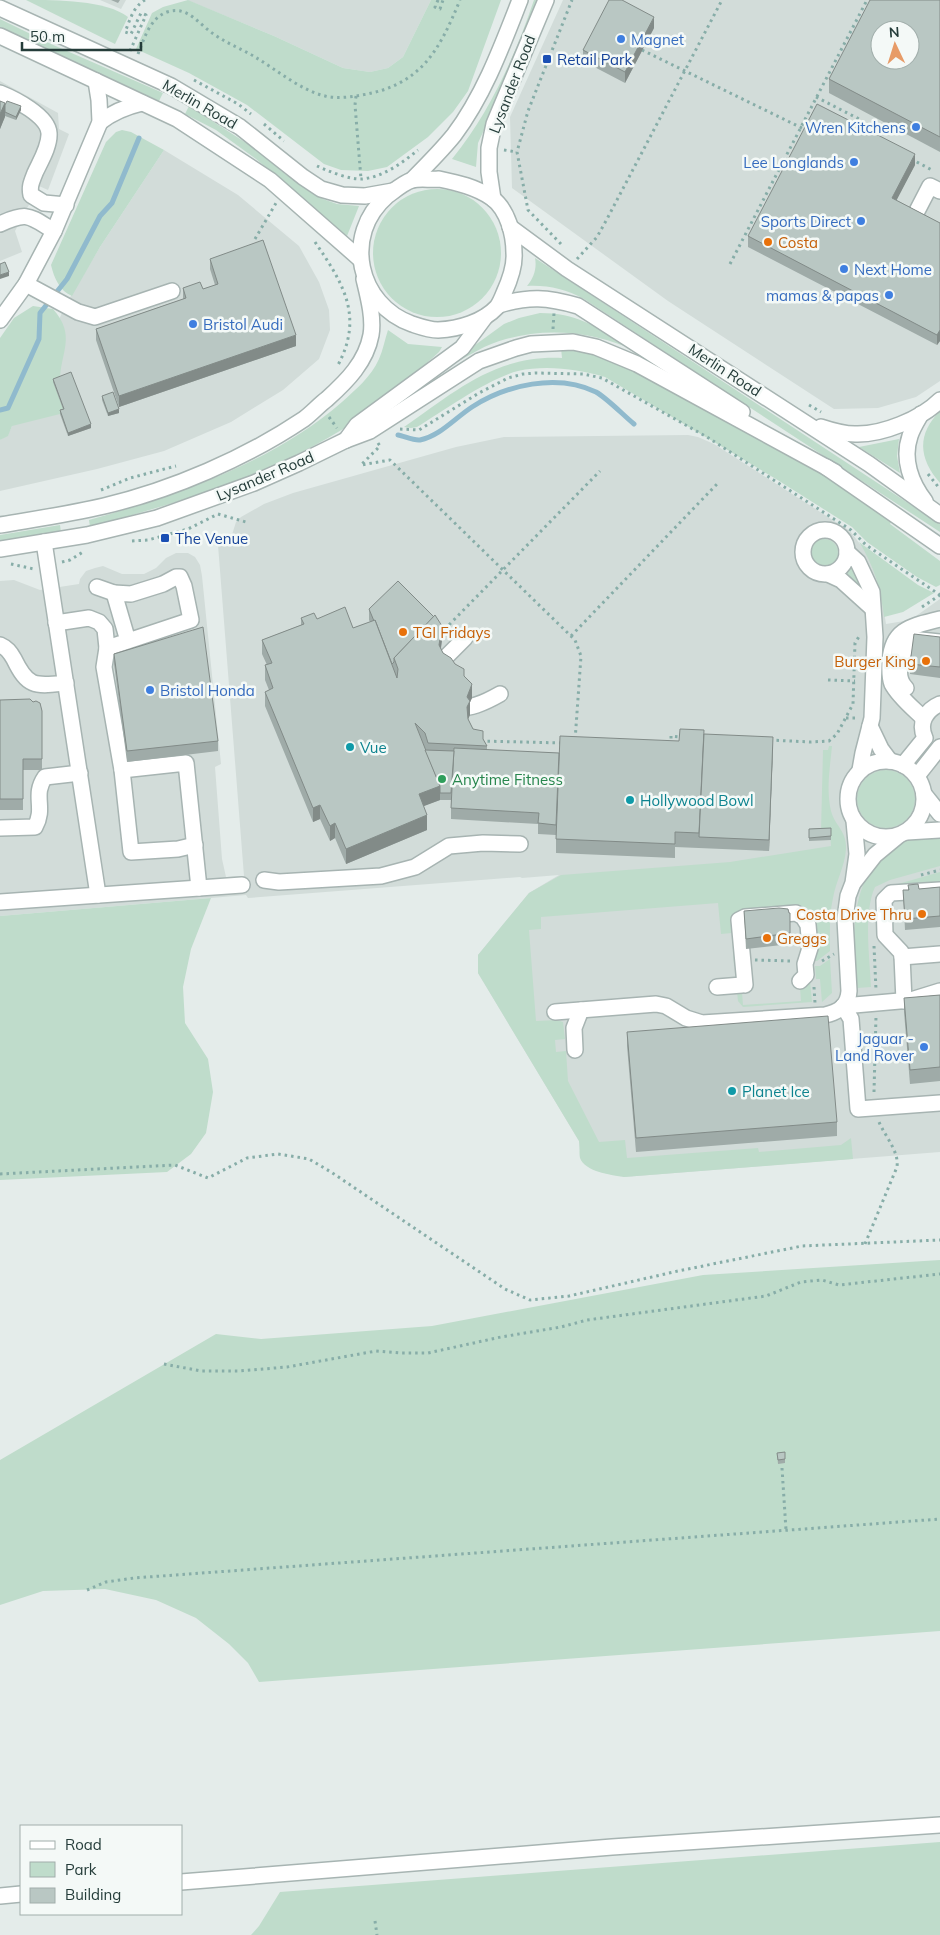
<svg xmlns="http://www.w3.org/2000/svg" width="940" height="1935" font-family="Mulish,sans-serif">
	<rect width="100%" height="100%" fill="#e4ecea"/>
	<g fill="#d2dcd9" fill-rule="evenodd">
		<polygon points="100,0 126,0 121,9"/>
		<polygon points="187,0 431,0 403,57 388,68 370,72 343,68 274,36"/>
		<path d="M563,0H940V381L916,397L878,408L834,409L668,301L512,188L510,117ZM880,30H910V60H880Z"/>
		<polygon points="0,81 58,113 59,129 69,134 48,190 39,186 15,231 22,252 0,261"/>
		<polygon points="164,150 238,195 299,246 319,282 329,310 330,330 319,359 283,390 231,422 164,451 97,469 0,491 0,440 8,435 65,306 100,247"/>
		<polygon points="688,435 698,437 714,444 850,531 866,552 874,569 882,599 886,624 904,621 916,616 940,599 940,1152 624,1177 600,1172 586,1165 581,1159 579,1141 478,973 478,955 529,893 559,875 522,878 520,877 248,898 246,895 0,916 0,581 14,580 40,590 79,584 80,579 86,571 95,568 103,566 122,574 144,574 156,568 166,558 176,553 188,553 195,557 200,565 202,576 221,764 215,767 222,859 226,877 244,876 218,545 229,544 236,522 241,517 264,504 293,493 456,447 504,437"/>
	</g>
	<g fill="#bfdccb">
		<path d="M26,0C57,0 106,0 128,17L115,44Z"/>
		<polygon points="188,0 274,36 343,68 370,72 388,68 403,57 431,0 501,0 468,91 453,112 428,137 387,167 368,171 341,170 324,164 247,105 189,73 136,49 152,13 163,7"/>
		<path d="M534,0H540L521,50L478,143L476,167L452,159C490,112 515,56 534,0Z"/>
		<polygon points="0,19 51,44 163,93 159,101 0,27"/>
		<polygon points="189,106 254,148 285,174 323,199 337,204 359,206 347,236 256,159 216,130 185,114"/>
		<path d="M122,130L131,132L164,150L100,247L72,296C60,291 54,278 51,265L106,142L116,132Z"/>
		<circle cx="437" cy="253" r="64"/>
		<path d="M535,258L940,524V532L584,299C565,289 548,285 527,286C534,278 537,268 535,258Z"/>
		<path d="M33,306L53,309C77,336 60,353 60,381C61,391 63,402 64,413L12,426L8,436L0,440V338L14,318Z"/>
		<path d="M540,313C576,313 595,325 624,346C588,331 544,328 506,339C486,344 468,356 450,366L449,364L504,324L519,318Z"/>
		<path d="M388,330L408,344L442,347L439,352C409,379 374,412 338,432C262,478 176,503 90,527L89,520C177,495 272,463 342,402C356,389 371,377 379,359C383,350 385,339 388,330Z"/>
		<path d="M561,348L590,352L611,357L837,483L892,520L890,524L940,561V585L936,587L917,577L867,542L852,527L776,479L605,377C577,369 546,365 518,371C489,378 443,411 417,427L411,428L404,427C456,391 495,355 562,358Z"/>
		<path d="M940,411V483C918,458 917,434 940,411Z"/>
		<polygon points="899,439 897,456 900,473 859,447"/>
		<polygon points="60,525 61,532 0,542 0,535"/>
		<circle cx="824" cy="553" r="14"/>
		<path d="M859,542L918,585L934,593L903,612L884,617C881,590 874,565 859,542Z"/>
		<polygon points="851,565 866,594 844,575"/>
		<path d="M829,746H832C830,767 826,790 831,811C835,826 847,831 846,849C845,866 836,881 833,898C829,915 830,934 830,951L817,961H814L811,920L747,911L738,965L734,966L732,933L721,934L718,903L541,917V929L529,930L536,1021L557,1020L563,1022L565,1039L555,1040L556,1052L566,1051L568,1081L599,1142L625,1140L627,1158L758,1148L759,1152L841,1145L851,1138L853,1159L624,1177C612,1175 585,1172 580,1158C579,1153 580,1146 579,1141L478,973V955L529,893L561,875L730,862L831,846L830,832H821L823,750H828Z"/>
		<circle cx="886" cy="799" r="29"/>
		<path d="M940,835V866L890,880L875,887C863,913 870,958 871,987L857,988C852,931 847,862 913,838C921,835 931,836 940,835Z"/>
		<polygon points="940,872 940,884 884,888"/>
		<polygon points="211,898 191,949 183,987 185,1023 208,1059 213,1092 206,1133 191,1154 167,1172 0,1180 0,916"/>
		<polygon points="830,959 832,993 822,1002 820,979 816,979 815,966 820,966"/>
		<polygon points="810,981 812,1002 743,1007 738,1001 737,992 742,992 743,1005 801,1001 800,988 808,985"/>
		<polygon points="940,1260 940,1631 259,1682 248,1663 229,1644 196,1618 156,1600 105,1589 43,1591 0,1605 0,1460 216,1334 261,1339 432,1326 703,1275"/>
		<polygon points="940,1842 940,1935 251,1935 259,1926 280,1892"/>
	</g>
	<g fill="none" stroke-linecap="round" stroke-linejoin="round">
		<g stroke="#90bacd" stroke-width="5">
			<polyline points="0,410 8,408 39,339 40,313 67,279 100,216 112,203 139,138"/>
			<path d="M398,435C404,436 414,441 420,440C440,436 455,418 472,407C506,385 557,373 596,392C608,399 623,415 634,424"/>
		</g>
		<defs>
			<g id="minor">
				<polyline points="0,8 171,86 240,127 303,177 321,189 342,195 365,196 393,191"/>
				<polyline points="0,36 177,119 270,180 360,259"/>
				<path d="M0,93C15,99 48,116 49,133C50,146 40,162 35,173C32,181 29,186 31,195L44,203L66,205"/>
				<path d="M100,122C113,112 125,107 142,103"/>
				<path d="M439,179C458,183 476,187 492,198C508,210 514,235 514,253C515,265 509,282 504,293C502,298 500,303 497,307C483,322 459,329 438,330C429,330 421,327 412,324C358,305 342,235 387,196C394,191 403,183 412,180C420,178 431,180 439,179Z"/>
				<path d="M412,180C426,166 441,151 454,135C484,95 502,46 520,0"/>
				<polyline points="493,199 489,172 489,148 494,124 546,0"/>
				<polyline points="916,213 930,186 940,191"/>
				<path d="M0,224C28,211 29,216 54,231"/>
				<polyline points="510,227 567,269 869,464 940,515"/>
				<polyline points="26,284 78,312 95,317 172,291"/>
				<path d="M499,305C529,296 547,297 578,306L742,412"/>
				<polyline points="0,320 26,284 54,231 100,122 99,100 96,81"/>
				<path d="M921,414C917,421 912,429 910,436C902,459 911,483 925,501"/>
				<path d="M821,427C833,431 843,434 855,434C882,435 921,419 940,400"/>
				<polyline points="346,440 370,431 479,361 516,348 531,344 573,342 596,347 637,364 835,472"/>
				<polyline points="826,467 940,546"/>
				<path d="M0,525C35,519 70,514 104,506C172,490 246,458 304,419C312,413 319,405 327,399C347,381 366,362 371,335C374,318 368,296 364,279"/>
				<circle cx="825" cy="552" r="22"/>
				<polyline points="44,542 98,895"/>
				<polyline points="0,549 87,535 157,518 254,483 299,463 346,440 357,425 462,348 485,317"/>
				<polyline points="847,552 858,562 872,592 875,637 872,718 863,753 860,770"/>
				<polyline points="828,574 841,580 872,608"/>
				<polyline points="97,587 114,593"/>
				<polyline points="56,623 89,618 99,622 105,629 107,648 104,667 122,770 131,852 178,849 195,845"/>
				<path d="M0,645C7,648 10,652 14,659C28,688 35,686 66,683"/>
				<polyline points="107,648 191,620 184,586 180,577 176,577 163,584 131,594 114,593 128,641"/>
				<polyline points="435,672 443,660 465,638"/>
				<path d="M906,688C893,676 902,652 911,639L940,642"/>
				<path d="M451,707C468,711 486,702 500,694"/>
				<path d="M923,718C913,708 899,697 892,684C889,677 890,668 890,661C892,628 913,626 940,619"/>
				<polyline points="870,726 881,749 890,761"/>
				<circle cx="886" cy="799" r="38"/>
				<path d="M903,765L925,738C918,723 926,710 940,704"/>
				<polyline points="122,770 186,763 199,888"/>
				<polyline points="917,776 940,747"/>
				<polyline points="924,794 940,814"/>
				<path d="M0,828L35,827C46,807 32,796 45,777L80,773"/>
				<polyline points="907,832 940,830"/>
				<polyline points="264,880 279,882 381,876 415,867 449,846 483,843 520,844"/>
				<polyline points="854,882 875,855 898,836"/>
				<polyline points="0,902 242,885"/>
				<polyline points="902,957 940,954"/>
				<polyline points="745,985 739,920 745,917 796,913 803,917 808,925 810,948 805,964 806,975 800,981"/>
				<polyline points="717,987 742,985"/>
				<polyline points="940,991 911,1000 843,1006 851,1019 858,1109 940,1103"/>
				<polyline points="904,1001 902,956 901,952 885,935 884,900 891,893 940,890"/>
				<path d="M555,1012L656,1004L666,1006L686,1018L702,1023L825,1015C839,1012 848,1006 849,991L845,919L848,896L853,883L857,854L854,821"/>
				<polyline points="575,1050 574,1028 581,1010"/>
				<polyline points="181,1882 612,1847 940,1825"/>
				<polyline points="0,1896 21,1894"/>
			</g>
		</defs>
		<use href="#minor" stroke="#a7b4b2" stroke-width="18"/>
		<g stroke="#87ada8" stroke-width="3" stroke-dasharray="2.5 4" stroke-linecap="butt">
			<polyline points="438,0 435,7 440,9 443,0"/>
			<polyline points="642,50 808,131"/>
			<path d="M130,51L146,15L141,13L131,34L125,32C130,20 133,7 145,0"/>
			<path d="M138,54C144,39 150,18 167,12C188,5 199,25 215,35C228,44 242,49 255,57C277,70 300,90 325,96C337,99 350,97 362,95C421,85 439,51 460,0"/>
			<polyline points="194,80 238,104 251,114"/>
			<polyline points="356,96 355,105 361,179"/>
			<polyline points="816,97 861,120 856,128"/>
			<polyline points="264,124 284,141"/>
			<polyline points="504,150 517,152"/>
			<polyline points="911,159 932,170"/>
			<path d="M317,166C328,171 350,180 362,179C383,177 402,163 418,150"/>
			<polyline points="255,239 276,203"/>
			<path d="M315,242C343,283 364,316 338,365"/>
			<polyline points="561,244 528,210 517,152 528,111 572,0"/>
			<polyline points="577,259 597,237 607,219 722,0"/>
			<polyline points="730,264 867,0"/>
			<polyline points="553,329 554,313"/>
			<polyline points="809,405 821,412"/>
			<polyline points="329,417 337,428"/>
			<polyline points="400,429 419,430 479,393 508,378 523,374 536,373 583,374 602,378 707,437 851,530 866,545 940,595"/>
			<polyline points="378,443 380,446 361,465 390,460 575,640 581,656 575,741"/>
			<polyline points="928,474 940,489"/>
			<polyline points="101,490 130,478 176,466"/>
			<polyline points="218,514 246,522"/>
			<polyline points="132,541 148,540 188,529 218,514"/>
			<polyline points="62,562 70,560 83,552"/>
			<polyline points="11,564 34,569"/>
			<polyline points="922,607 940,595"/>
			<polyline points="440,634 600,471"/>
			<polyline points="571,636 717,484"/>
			<polyline points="828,680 855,681"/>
			<polyline points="846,718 858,718"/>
			<polyline points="770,740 811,742 829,741 837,734 853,704 855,643 860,635"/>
			<polyline points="481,741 562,743"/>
			<polyline points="671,745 671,736 681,737"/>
			<polyline points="921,875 940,870"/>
			<polyline points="874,946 876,990"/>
			<polyline points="755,960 791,961"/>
			<polyline points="822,961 834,954"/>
			<polyline points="814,987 815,1003"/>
			<polyline points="874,1092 876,1016"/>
			<polyline points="0,1174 175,1165 208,1178 247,1158 278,1154 309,1159 331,1172 505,1289 530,1300 569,1296 678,1271 802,1246 940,1240"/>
			<path d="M865,1244L897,1167C899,1151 886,1138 879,1122"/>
			<polyline points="164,1364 201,1371 239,1371 287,1367 376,1351 401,1353 428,1353 501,1337 561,1327 587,1320 766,1296 801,1282 822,1280 839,1285 940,1274"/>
			<polyline points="782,1468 786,1530"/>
			<polyline points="87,1590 106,1582 134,1578 940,1519"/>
			<polyline points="375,1921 377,1935"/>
		</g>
		<use href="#minor" stroke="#fff" stroke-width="15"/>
	</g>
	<g fill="#9faba8">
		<polygon points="111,0 120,0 118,3"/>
		<polygon points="940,0 940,152 829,93 829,79"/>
		<polygon points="654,28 625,83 583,61 583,50"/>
		<polygon points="0,101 5,105 21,110 16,120 5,116 0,129"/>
		<polygon points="915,165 896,200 940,223 940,341 937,345 748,247 748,236"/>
		<polygon points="210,259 296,346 119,407 96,340 96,329 183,299 183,288 203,289 215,285 210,269"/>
		<polygon points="53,379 91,428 68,436 60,414 60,410 63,409 53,382"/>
		<polygon points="102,396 119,413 108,416 102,400"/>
		<polygon points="369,609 442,640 441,649 443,653 455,664 464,676 472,698 470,702 470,715 468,719 473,729 483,739 487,746 487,750 559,753 679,741 704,734 773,747 769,851 675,847 675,858 556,853 556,835 538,834 538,824 451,819 451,800 440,800 423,806 427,830 346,864 335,838 330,841 320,819 313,822 265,706 265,692 269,690 265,680 265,665 267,665 262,654 262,640 301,625 301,618 317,619 353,628 370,622 369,620"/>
		<polygon points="940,637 940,678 910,674 910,664"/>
		<polygon points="114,654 218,741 218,751 127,762 114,664"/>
		<polygon points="0,700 42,711 42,770 23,770 23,810 0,810"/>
		<polygon points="831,828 831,840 809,841 809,829"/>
		<polygon points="908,885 919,889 940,887 940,927 905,930 903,890 908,890"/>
		<polygon points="744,911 790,913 790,944 746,949"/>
		<polygon points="940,995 940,1081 910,1084 904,1012 904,998"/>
		<polygon points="627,1032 837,1122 837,1136 636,1152 627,1046"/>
		<polygon points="785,1452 785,1463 778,1464 777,1453"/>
	</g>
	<g fill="#828b88">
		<polygon points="654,17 654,28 625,83 625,72"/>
		<polygon points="5,103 5,117 0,129 0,114"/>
		<polygon points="21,106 21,110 16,120 16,117"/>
		<polygon points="915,154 915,165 892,209 892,198"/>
		<polygon points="9,272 9,276 0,279 0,275"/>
		<polygon points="940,330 940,341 937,345 937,335"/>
		<polygon points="296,335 296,346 119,407 119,396"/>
		<polygon points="119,409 119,413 108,416 108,413"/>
		<polygon points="91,424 91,428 68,436 68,433"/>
		<polygon points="442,626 442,640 439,659 439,645"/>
		<polygon points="472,684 472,698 470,702 470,715 467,721 467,697"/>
		<polygon points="773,737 773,747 769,851 769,840"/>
		<polygon points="440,786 440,800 419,808 419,794"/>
		<polygon points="320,805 320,819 313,822 313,808"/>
		<polygon points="427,815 427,830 346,864 346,849"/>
		<polygon points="335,823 335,838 330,841 330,826"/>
	</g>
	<g fill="#b9c7c3" stroke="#828b88" fill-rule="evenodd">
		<polygon points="609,0 622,0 654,17 625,72 583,50"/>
		<path d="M870,0H940V137L829,79ZM880,30H910V60H880Z"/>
		<polygon points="0,101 5,103 0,114"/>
		<polygon points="7,101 21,106 16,117 5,112 5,105"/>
		<polygon points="817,104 915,154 892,198 940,223 940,330 937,335 748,236"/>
		<polygon points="263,240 296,335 119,396 96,329 186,298 183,288 200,282 203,289 218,284 210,259"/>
		<polygon points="5,262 9,272 0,275 0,264"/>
		<polygon points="71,372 91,424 68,433 60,410 64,409 53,379"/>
		<polygon points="113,392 119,409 108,413 102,396"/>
		<polygon points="398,581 434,617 394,658 394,662 392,664 375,620 374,621 369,609"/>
		<polygon points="345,607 353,628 375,620 397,678 398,669 394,658 435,615 442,626 439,645 443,653 451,658 455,664 464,669 464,676 472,684 467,697 470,701 467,707 468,719 473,729 483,731 483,739 487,746 428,743 425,733 415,723 440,786 419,794 427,815 346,849 335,823 330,826 320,805 313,808 265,692 273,688 265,665 272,663 262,640 304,624 301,618 314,613 317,619"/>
		<polygon points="203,627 218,741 127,751 114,654"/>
		<polygon points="914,634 940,637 940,667 910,664"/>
		<polygon points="30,699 33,702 36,701 40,703 42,711 42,759 23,759 23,799 0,799 0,700"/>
		<polygon points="680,729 704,730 699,833 675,832 675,844 556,839 560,736 679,741"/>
		<polygon points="704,734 773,737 769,840 699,837"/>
		<polygon points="454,748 559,753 556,825 538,823 539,813 451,808"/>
		<polygon points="425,750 454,751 451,793 440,793 440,786"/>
		<polygon points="831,828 831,836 809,838 809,829"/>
		<polygon points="918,884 919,889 940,887 940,916 905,919 903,890 909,890 908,885"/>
		<polygon points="779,908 788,909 789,913 790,913 790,933 746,939 744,911"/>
		<polygon points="940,995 940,1067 910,1070 904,998"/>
		<polygon points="828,1016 837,1122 636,1138 627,1032"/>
		<polygon points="785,1452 785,1459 778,1460 777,1453"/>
	</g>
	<g fill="#3f7fe0" stroke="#f4f9f7" stroke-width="2">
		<circle cx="621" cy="39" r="5"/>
		<circle cx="916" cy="127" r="5"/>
		<circle cx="854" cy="162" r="5"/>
		<circle cx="861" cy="221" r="5"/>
		<circle cx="844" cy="269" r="5"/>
		<circle cx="889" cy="295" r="5"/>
		<circle cx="193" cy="324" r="5"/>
		<circle cx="150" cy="690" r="5"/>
		<circle cx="924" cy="1047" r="5"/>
	</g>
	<g fill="#1a4fb4" stroke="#f4f9f7" stroke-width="2">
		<rect x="542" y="54" width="10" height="10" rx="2.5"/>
		<rect x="160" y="533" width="10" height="10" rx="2.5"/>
	</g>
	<g fill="#e8710a" stroke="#f4f9f7" stroke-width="2">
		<circle cx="768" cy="242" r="5"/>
		<circle cx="403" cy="632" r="5"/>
		<circle cx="926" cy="661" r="5"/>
		<circle cx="922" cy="914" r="5"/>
		<circle cx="767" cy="938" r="5"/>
	</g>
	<g fill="#0f9aa8" stroke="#f4f9f7" stroke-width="2">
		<circle cx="350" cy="747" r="5"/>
		<circle cx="630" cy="800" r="5"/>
		<circle cx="732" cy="1091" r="5"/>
	</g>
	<circle fill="#2e9e5b" stroke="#f4f9f7" stroke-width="2" cx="442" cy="779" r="5"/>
	<g text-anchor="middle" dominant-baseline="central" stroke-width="5" stroke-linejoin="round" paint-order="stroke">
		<g font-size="15" fill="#366cbe" stroke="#f4f9f7" text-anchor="end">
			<text x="631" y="39" text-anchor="start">Magnet</text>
			<text x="906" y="127">Wren Kitchens</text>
			<text x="844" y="162">Lee Longlands</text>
			<text x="851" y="221">Sports Direct</text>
			<text x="854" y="269" text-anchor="start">Next Home</text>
			<text x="879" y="295">mamas &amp; papas</text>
			<text x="203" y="324" text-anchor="start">Bristol Audi</text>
			<text x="160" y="690" text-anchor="start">Bristol Honda</text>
			<text x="914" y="1038">Jaguar -<tspan x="914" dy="17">Land Rover</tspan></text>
		</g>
		<g font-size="15" fill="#164399" stroke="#f4f9f7" text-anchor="start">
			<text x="557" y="59">Retail Park</text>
			<text x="175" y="538">The Venue</text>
		</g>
		<g font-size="15" fill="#253d3a" stroke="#f4f9f7">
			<text transform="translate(512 84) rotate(-69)">Lysander Road</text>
			<text transform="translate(200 104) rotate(30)">Merlin Road</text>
			<text transform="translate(725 370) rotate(33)">Merlin Road</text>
			<text transform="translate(265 476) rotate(-23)">Lysander Road</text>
		</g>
		<g font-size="15" fill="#c56008" stroke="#f4f9f7" text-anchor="start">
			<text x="778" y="242">Costa</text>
			<text x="413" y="632">TGI Fridays</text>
			<text x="916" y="661" text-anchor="end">Burger King</text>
			<text x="912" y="914" text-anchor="end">Costa Drive Thru</text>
			<text x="777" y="938">Greggs</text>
		</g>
		<g font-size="15" fill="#0d838f" stroke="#f4f9f7" text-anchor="start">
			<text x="360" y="747">Vue</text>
			<text x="640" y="800">Hollywood Bowl</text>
			<text x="742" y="1091">Planet Ice</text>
		</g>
		<g font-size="15" fill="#27864d" stroke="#f4f9f7" text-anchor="start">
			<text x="452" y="779">Anytime Fitness</text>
		</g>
	</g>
	<rect x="20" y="1825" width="162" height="90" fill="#f4f9f7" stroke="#a1aeab"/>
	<rect x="30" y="1841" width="25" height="8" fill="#ffffff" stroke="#a1aeab"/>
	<text x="65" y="1850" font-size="15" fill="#253d3a">Road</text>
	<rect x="30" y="1862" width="25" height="15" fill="#bfdccb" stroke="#a1aeab"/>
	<text x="65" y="1875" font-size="15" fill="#253d3a">Park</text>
	<rect x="30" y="1888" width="25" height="15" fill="#b9c7c3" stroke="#a1aeab"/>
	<text x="65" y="1900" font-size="15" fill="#253d3a">Building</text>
	<g transform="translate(895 45) rotate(356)"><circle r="24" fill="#f4f9f7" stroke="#a1aeab"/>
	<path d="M0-4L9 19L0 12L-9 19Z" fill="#e79b67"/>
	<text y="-8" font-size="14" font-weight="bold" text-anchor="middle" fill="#253d3a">N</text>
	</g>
	<path d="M22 42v8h119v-8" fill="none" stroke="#253d3a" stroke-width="2.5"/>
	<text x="30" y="42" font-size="15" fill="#253d3a" stroke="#f4f9f7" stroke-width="4" paint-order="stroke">50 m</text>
</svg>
